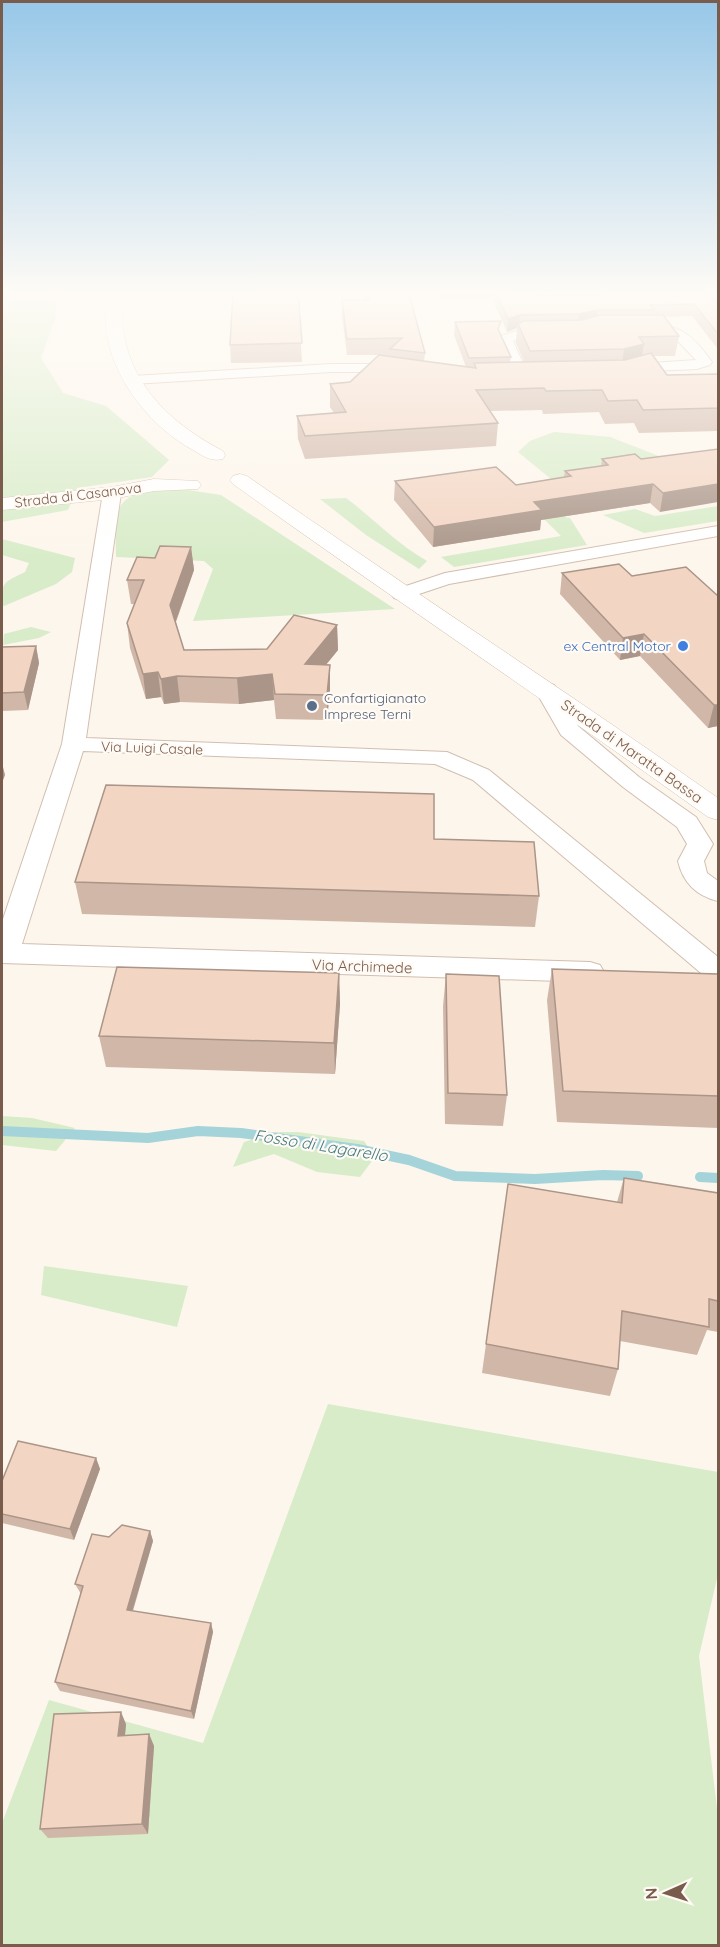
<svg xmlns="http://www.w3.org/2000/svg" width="720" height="1947" font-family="Quicksand,sans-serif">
	<rect width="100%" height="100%" fill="#fdf6ec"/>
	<g fill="#d8ecc9">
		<polygon points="2,290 58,290 55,319 41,358 63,393 106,406 169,460 152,477 77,488 68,510 2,522"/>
		<polygon points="554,432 610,437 677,463 551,479 518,452 530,441"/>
		<path d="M175,488L221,495L395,609L193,621L213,569L204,561L116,557C116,543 114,523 119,509C127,490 158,489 175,488Z"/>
		<path d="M346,498C373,518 397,544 427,561L419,569L366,535L320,499Z"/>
		<polygon points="718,506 718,521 644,533 603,515 635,509 655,516"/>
		<polygon points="548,514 570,518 587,545 454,567 441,557 561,536 544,519"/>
		<path d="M2,539L75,558L72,572L56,584L4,606L2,604C1,581 5,582 25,572L29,563L2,555Z"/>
		<polygon points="31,627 51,632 39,638 3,645 4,634"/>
		<polygon points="2,1116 32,1118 75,1128 56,1151 2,1145"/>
		<polygon points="276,1132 298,1132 364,1141 375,1157 360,1177 317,1172 274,1154 233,1167 244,1142"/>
		<polygon points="44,1266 188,1286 177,1327 41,1295"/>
		<polygon points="328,1404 718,1472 718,1574 699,1656 718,1817 718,1945 2,1945 2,1823 49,1700 203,1743"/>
	</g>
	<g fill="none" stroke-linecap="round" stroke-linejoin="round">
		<g stroke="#a5d3da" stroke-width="10">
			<polyline points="2,1131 148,1138 198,1131 241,1133 357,1149 409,1160 455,1176 535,1179 603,1175 638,1176"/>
			<polyline points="700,1177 718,1178"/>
		</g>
		<defs>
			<g id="street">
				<path d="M635,323C675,323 689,329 712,362L710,365L697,369L651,371L623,378L618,377L616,374L618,371L651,363L696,360L672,335L661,331L630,330L628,327Z"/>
				<polygon points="556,329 561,330 563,333 561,336 521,338 513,341 529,377 522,381 517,380 499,342 501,336 519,330"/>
				<polygon points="331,364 377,364 408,370 410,373 403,377 377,372 331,372 133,384 126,380 133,376"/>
				<polygon points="112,488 118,489 121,493 86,738 447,752 489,770 718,957 718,982 708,979 473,780 435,764 83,751 22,944 590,962 600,965 604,972 600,979 590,982 2,963 2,922 62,744 103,493 106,489"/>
				<polygon points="718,526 718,536 449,584 401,600 394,598 391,594 394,590 445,573"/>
				<path d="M546,683L554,685L578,726L639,777L696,817L713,844L704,861L707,873L718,881V901C697,896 683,883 678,861L687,844L677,827L623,787L561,735L535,690L538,685Z"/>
			</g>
			<g id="secondary">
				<path d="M109,290H123C114,367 158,417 223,451L225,455L223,459C211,462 203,456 193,450C154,429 117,385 108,340C104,323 106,307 109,290Z"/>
				<path d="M240,474L247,476C403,585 563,689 718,798V820L708,817C551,704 390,597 233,484L230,480L233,476Z"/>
				<polygon points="154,479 198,481 201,485 198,489 154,491 112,499 2,510 2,498 112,487"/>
			</g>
		</defs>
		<use href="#street" stroke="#d1beb0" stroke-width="2"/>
		<use href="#secondary" stroke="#d6c0b0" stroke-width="1"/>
		<use href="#street" fill="#fff" fill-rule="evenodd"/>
		<use href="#secondary" fill="#fff" fill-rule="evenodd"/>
	</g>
	<g fill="#d1b7a8">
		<polygon points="364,290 408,290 425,353 424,361 466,367 454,335 455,322 500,334 511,357 510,362 524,362 516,343 517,328 507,332 492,298 441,299 438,290 530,290 533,296 593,295 590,290 706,290 718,304 718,349 692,316 664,317 679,336 675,356 654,356 667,375 718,374 718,431 639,433 634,423 605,424 599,412 543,414 542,410 490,411 498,423 496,446 305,459 298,439 297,416 334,413 330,407 330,384 350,382 379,355 347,355 342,316 342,300 365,300"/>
		<polygon points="298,296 302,362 231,363 230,345"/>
		<polygon points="718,449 660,512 650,503 541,520 540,530 433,547 394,500 395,481 516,485 564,477 565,471 601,466 602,459 641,459"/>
		<polygon points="191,547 194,570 176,622 184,650 267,649 337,625 338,650 326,665 330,690 327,720 276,719 274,700 239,704 180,702 164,704 161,697 146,699 130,648 127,623 134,604 131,604 127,580 155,558"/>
		<polygon points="562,573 632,576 718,596 718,726 708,728 640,656 620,660 560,594"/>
		<polygon points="36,646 39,663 28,710 2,711 2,647"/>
		<polygon points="434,839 539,896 535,927 82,914 75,882"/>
		<polygon points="552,969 718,974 718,1128 557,1122 547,1000"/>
		<polygon points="339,973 340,1004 335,1074 106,1067 99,1036"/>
		<polygon points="446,974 507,1095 503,1126 445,1124 443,1006"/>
		<polygon points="624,1178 718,1193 718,1332 707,1330 697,1355 620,1341 618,1369 610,1396 482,1373 508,1184 617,1202"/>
		<polygon points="96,1458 100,1469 74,1540 2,1523 2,1481"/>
		<polygon points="150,1531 153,1541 133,1611 211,1623 213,1632 194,1719 60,1691 55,1682 81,1594 75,1584 109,1537"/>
		<polygon points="126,1724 125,1735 149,1734 154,1746 148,1834 48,1838 40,1829"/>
	</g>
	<g fill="#aa9588">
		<polygon points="598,310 596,322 578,327 579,314"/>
		<polygon points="520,315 519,327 518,324 517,328 507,332 508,319"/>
		<polygon points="644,344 641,363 621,369 624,349"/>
		<polygon points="653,484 650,503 541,520 540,530 433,547 434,527 534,502"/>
		<polygon points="718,484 718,502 660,512 663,493"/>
		<polygon points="191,547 194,570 173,629 170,605"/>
		<polygon points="337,625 338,650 306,689 305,664"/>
		<polygon points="644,634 640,656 620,660 623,638"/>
		<polygon points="36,646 39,663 28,710 24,692"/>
		<polygon points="330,665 330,690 327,720 327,695"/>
		<polygon points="158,672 161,697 146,699 143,674"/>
		<polygon points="272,674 274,700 239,704 237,678"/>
		<polygon points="177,676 180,702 164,704 161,679"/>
		<polygon points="714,705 718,705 718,726 708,728"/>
		<polygon points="2,763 5,775 2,783"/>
		<polygon points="339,973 340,1004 335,1074 334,1043"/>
		<polygon points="96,1458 100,1469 74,1540 70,1529"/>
		<polygon points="150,1531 153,1541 130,1619 127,1610"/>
		<polygon points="211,1623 213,1632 194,1719 191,1711"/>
		<polygon points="121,1712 126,1724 124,1747 118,1736"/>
		<polygon points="149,1734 154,1746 148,1834 142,1824"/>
	</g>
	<g fill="#f3d5c3" stroke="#aa9588" stroke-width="1.5">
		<polygon points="233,290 298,290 302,343 230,345"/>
		<polygon points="367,290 408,290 425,353 390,349 402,338 347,339 342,300 369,300"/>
		<polygon points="495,290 530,290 533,296 603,295 600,290 706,290 718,304 718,334 694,304 650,305 654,310 598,310 579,314 520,315 508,319"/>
		<polygon points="600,315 663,315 679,336 639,337 644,344 624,349 530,351 518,324 523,321 581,320"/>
		<polygon points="501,321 498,329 511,357 469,358 455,322"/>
		<polygon points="651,353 667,375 718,374 718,408 643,410 637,400 608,401 602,390 546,391 544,388 476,390 498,423 305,436 297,416 346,412 330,384 350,382 379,355 476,368 474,363 625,360"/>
		<polygon points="718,449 718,484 663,493 653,484 534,502 542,510 434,527 395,481 496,467 516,485 571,476 565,471 608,465 602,459 635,454 641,459"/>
		<polygon points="160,546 191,547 170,605 184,650 267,649 294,615 337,625 305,664 330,665 327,695 275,694 272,674 237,678 177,676 161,679 158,672 143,674 127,623 144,580 127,580 137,557 155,558"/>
		<polygon points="619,564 632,576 686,567 718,596 718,705 714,705 644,634 623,638 562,573"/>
		<polygon points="36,646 24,692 2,693 2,647"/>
		<polygon points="106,785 434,794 434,839 534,842 539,896 75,882"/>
		<polygon points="117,967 339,973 334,1043 99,1036"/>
		<polygon points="552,969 718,974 718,1096 563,1091"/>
		<polygon points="446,974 499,976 507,1095 448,1093"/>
		<polygon points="624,1178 718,1193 718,1301 709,1299 709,1327 622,1311 618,1369 486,1344 508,1184 622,1203"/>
		<polygon points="18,1441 96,1458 70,1529 2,1514 2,1481"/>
		<polygon points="122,1525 150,1531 127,1610 211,1623 191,1711 55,1682 83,1586 75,1584 92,1534 109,1537"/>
		<polygon points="121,1712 118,1736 149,1734 142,1824 40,1829 54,1714"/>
	</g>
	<linearGradient id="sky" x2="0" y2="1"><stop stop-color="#97c7e8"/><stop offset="0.52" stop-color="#fefbf6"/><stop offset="1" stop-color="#fefbf6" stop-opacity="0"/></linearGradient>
	<rect width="720" height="563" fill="url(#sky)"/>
	<circle fill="#3f7fe0" stroke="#fffaf3" stroke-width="2" cx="683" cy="646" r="6"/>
	<circle fill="#5c6f8a" stroke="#fffaf3" stroke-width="2" cx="312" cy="706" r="6"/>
	<g text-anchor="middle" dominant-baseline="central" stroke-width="4.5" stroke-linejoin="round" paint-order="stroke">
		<g font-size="14" fill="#7a5c4d" stroke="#fffaf3">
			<text transform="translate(78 495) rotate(-7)">Strada di Casanova</text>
			<text transform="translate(152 748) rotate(2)">Via Luigi Casale</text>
		</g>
		<g font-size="14" fill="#366cbe" stroke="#fffaf3" text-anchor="end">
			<text x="671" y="646">ex Central Motor</text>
		</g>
		<g font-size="14" fill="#4e5e75" stroke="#fffaf3" text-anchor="start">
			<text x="324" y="698">Confartigianato<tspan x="324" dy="16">Imprese Terni</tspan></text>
		</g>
		<g font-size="15" fill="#7a5c4d" stroke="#fffaf3">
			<text transform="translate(632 751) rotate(35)">Strada di Maratta Bassa</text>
			<text transform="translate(362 966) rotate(2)">Via Archimede</text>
		</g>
		<g font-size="16" font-style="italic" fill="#437c86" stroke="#fffaf3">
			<text transform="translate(321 1145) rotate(9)">Fosso di Lagarello</text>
		</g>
	</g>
	<rect width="720" height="1947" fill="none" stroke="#7a5c4d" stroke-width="6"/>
	<g transform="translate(666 1893) rotate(267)" stroke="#fffaf3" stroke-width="4.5" paint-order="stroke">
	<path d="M0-4.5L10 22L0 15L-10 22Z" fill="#7a5c4d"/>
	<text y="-9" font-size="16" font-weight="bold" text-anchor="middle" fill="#7a5c4d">N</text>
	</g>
</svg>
